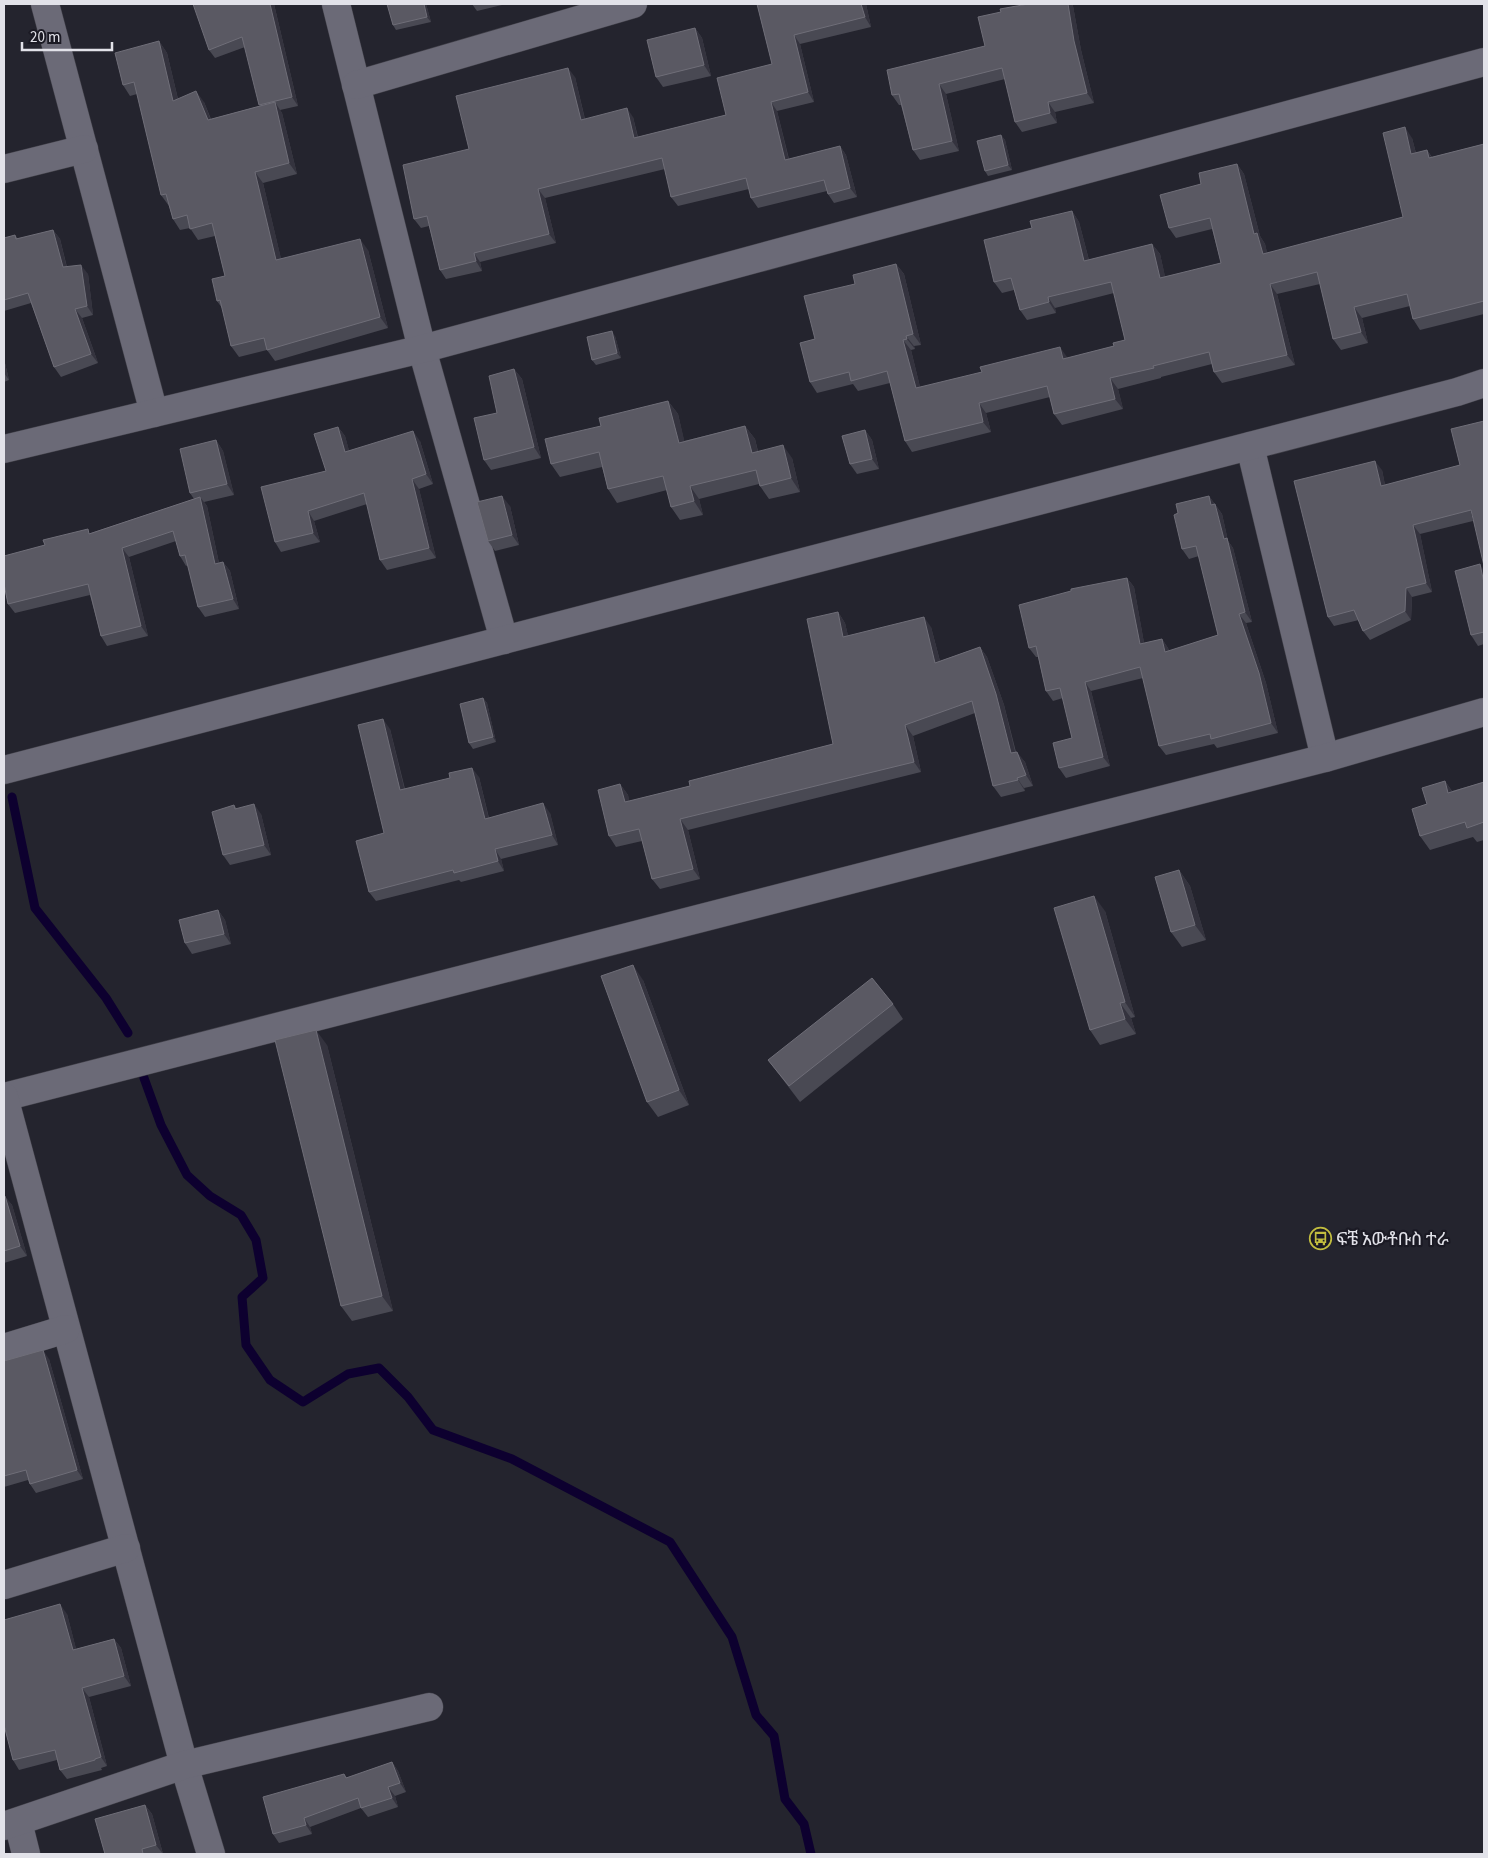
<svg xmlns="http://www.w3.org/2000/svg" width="1488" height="1858" font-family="'Source Sans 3','Noto Sans Ethiopic',sans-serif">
	<rect width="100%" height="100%" fill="#24242e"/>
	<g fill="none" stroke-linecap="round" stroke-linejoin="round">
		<g stroke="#0d002f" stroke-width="9">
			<polyline points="12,797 35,908 106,998 128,1033"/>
			<polyline points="144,1078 161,1125 187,1175 210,1196 241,1215 256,1240 263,1278 242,1297 246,1345 270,1380 303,1402 348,1374 379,1368 408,1397 433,1430 512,1459 670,1542 732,1637 756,1715 774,1736 785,1799 804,1824 811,1854"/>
		</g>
		<defs>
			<g id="street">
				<polyline points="45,4 154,413"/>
				<polyline points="336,4 422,349 504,640"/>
				<polyline points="356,85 633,4"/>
				<polyline points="4,169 84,149"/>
				<polyline points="1250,446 1325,758"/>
				<polyline points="4,449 422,349 1484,62"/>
				<polyline points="4,1097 1325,758 1484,712"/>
				<polyline points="4,1097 184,1765 211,1854"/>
				<polyline points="4,1348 66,1329"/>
				<polyline points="4,1585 126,1548"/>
				<polyline points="18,1822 26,1854"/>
				<polyline points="4,1826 184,1765 429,1707"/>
			</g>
			<polyline id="secondary" points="4,770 1457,392 1484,383"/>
		</defs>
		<use href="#street" stroke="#414049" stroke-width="29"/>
		<use href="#secondary" stroke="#414049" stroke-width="29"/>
		<use href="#street" stroke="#6b6a77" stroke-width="28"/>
		<use href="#secondary" stroke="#6b6a77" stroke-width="28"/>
	</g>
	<g fill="#494953">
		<polygon points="274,4 298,106 280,110 282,113 297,174 263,183 281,259 368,250 388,328 275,361 267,350 239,357 231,346 222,308 217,301 225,276 215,236 198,240 190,228 180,230 173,219 169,206 161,195 137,94 130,96 123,85 159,41 167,53 178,99 204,102 211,119 260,106 245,47 215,58 209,50"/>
		<polygon points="426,4 431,22 396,30 393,25"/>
		<polygon points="472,4 506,4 477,11"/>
		<polygon points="757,4 866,4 871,27 800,44 814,102 777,111 789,159 840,146 846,155 857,197 834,203 828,194 827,191 758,208 751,198 749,189 678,206 671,197 665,169 545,198 556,243 480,262 482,271 446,279 440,270 429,226 421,228 414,219 469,149 575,77 585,119 633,117 638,137 726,115 772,64"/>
		<polygon points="1028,4 1072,4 1073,6 1081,50 1094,103 1055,112 1057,123 1022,132 1015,122 1005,79 946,94 959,151 920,160 913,150 901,105 899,105 892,95 985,46 1001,12"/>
		<polygon points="695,28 702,38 711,76 663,87 656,77"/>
		<polygon points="1001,135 1005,140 1012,170 988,176 985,171"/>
		<polygon points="1412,138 1416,153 1427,150 1432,157 1484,144 1484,314 1420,330 1413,319 1410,306 1362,318 1368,343 1341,350 1333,339 1320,284 1277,294 1295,365 1222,383 1214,372 1212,364 1161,377 1161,378 1118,389 1123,409 1062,425 1054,414 1050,397 986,413 991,432 912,452 905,441 890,383 858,391 853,384 817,393 810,382 815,339 855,284 896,264 904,274 921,345 914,346 915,349 911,350 920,387 1067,357 1067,358 1114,346 1125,340 1114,293 1055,308 1056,313 1027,320 1020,310 1014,290 1002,293 994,282 1032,228 1072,211 1079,222 1089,260 1152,244 1160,254 1165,277 1221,263 1212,229 1176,238 1169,228 1201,184 1237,164 1244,174 1260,236 1265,244 1267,253 1403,217"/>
		<polygon points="53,230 60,239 67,267 88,274 93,315 82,318 98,363 61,377 54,367 31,303 4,311 4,238 15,235 18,239"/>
		<polygon points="615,336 621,358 596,365 592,360"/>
		<polygon points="4,359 9,380 4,382"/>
		<polygon points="514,369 522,379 541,458 491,470 484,460 497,413"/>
		<polygon points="668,401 678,414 684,441 745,426 755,439 758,451 792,458 800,492 769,499 760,486 759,484 699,499 703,515 680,520 671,507 667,490 617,503 608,489 602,467 560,477 551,464 601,426"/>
		<polygon points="338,427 345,436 349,451 420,441 433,484 419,489 436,558 387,570 380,560 367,504 314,521 320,542 281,552 275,542 326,471"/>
		<polygon points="865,430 872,440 879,469 857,474 850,464"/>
		<polygon points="216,440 223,451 234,495 204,502 207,506 219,563 223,562 230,571 239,609 205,617 198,607 188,565 186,566 180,556 176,541 129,557 148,636 107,646 101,636 90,595 15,613 8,604 4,587 4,556 91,533 194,499 190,493"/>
		<polygon points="1460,465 1473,521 1420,534 1432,592 1412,597 1411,620 1370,640 1363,631 1359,620 1334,626 1328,617 1382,470 1385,485"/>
		<polygon points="1209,496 1222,514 1228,541 1233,548 1252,622 1246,623 1266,683 1278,733 1217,748 1214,744 1166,755 1159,746 1143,678 1091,691 1110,766 1066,778 1059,768 1072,738 1063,698 1053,701 1046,691 1038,657 1036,657 1029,648 1127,578 1134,587 1144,643 1162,639 1168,648 1169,651 1218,635 1199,556 1189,559 1182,549 1178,513"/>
		<polygon points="510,506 519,545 495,551 488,541"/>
		<polygon points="1484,571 1484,644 1478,646 1471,635"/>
		<polygon points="838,612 845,623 848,636 931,627 940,661 980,647 987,657 1004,705 1016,752 1025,762 1033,786 1024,788 1025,791 1001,797 993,786 975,713 913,736 921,772 688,830 700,879 660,889 652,879 642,841 616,847 609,836 620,784 628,795 629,801 690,786 833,744"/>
		<polygon points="483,698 487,703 496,742 473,749 469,743"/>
		<polygon points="390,729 405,789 479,777 489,818 550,813 558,845 501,859 504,871 461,882 459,880 376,901 369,892 384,833"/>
		<polygon points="1445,781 1452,791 1484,782 1484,840 1477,842 1473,837 1430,850 1420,836 1427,804"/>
		<polygon points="234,805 237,809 261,814 271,855 230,865 223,855"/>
		<polygon points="1179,870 1190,886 1206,940 1182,947 1171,932"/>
		<polygon points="218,910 225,920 231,944 192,954 185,943"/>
		<polygon points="1105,911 1135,1017 1131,1018 1136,1034 1100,1045 1090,1030"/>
		<polygon points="643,980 689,1105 658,1117 647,1102"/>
		<polygon points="893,1004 903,1019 800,1102 768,1060"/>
		<polygon points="327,1045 393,1311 352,1321 341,1306"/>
		<polygon points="4,1196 12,1205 27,1256 4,1263"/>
		<polygon points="49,1359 83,1479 36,1493 30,1484 28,1480 4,1487 4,1361"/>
		<polygon points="67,1614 76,1649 114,1639 121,1648 131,1686 89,1697 107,1766 101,1768 102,1770 67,1779 60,1770 57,1760 19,1770 13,1760"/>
		<polygon points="392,1762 398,1771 406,1792 395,1796 398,1807 368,1817 361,1808 310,1827 312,1834 279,1843 273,1834 344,1774 347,1778"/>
		<polygon points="145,1805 152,1814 163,1854 105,1854"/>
	</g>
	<g fill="#34333e">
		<polygon points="270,4 274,4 298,106 292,97"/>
		<polygon points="424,4 426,4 431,22 427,17"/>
		<polygon points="861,4 866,4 871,27 865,17"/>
		<polygon points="1068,4 1072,4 1073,6 1081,50 1094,103 1087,93 1074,41"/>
		<polygon points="695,28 702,38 711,76 704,65"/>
		<polygon points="794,35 800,44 814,102 808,92"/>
		<polygon points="159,41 167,53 181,112 173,101"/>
		<polygon points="568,68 575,77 587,129 581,120"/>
		<polygon points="939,84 946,94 959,151 952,141"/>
		<polygon points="196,91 204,102 215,131 208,120"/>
		<polygon points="275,102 282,113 297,174 289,163"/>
		<polygon points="771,102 777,111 791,169 785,160"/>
		<polygon points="1048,102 1055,112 1057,123 1050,113"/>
		<polygon points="627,108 633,117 640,148 634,138"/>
		<polygon points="1405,127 1412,138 1419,165 1411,154"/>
		<polygon points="1001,135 1005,140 1012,170 1008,165"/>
		<polygon points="840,146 846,155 857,197 850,188"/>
		<polygon points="1427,150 1434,161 1429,158"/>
		<polygon points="1237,164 1244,174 1260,236 1265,244 1270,264 1263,254 1254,234"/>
		<polygon points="255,172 263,183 284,271 276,260"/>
		<polygon points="538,189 545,198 556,243 549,234"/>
		<polygon points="1072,211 1079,222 1092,272 1084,261"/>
		<polygon points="53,230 60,239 69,277 63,267"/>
		<polygon points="360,239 368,250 388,328 380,317"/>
		<polygon points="1152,244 1160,254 1168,289 1160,278"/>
		<polygon points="474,253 480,262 482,271 476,261"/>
		<polygon points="896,264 904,274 921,345 913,334"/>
		<polygon points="81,265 88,274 93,315 87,306"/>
		<polygon points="1270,284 1277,294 1295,365 1287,355"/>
		<polygon points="1048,297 1055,308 1056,313 1049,302"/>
		<polygon points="1354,307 1362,318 1368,343 1361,332"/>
		<polygon points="75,309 82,318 98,363 91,354"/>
		<polygon points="612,331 615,336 621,358 617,353"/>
		<polygon points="906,336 914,346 915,349 907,339"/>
		<polygon points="903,340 911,350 923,399 916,388"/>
		<polygon points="1060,347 1067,357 1070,370 1063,359"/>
		<polygon points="4,359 9,380 4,373"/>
		<polygon points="514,369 522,379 541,458 534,447"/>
		<polygon points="1110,378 1118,389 1123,409 1115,399"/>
		<polygon points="668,401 678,414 688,456 679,443"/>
		<polygon points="979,403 986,413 991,432 983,422"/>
		<polygon points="745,426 755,439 761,466 752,453"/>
		<polygon points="338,427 345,436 352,461 345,452"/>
		<polygon points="865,430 872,440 879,469 872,459"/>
		<polygon points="413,431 420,441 433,484 426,474"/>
		<polygon points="216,440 223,451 234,495 227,484"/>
		<polygon points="783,445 792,458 800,492 791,478"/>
		<polygon points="1375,461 1382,470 1387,495 1381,486"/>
		<polygon points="412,479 419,489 436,558 429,548"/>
		<polygon points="690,486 699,499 703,515 694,501"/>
		<polygon points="502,496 510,506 519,545 512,535"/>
		<polygon points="1209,496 1222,514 1228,541 1233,548 1252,622 1245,612 1224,539 1211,505"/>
		<polygon points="200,497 207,506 221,573 215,564"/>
		<polygon points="308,511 314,521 320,542 313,533"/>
		<polygon points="1413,525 1420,534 1432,592 1426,583"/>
		<polygon points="122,548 129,557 148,636 141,626"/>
		<polygon points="223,562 230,571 239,609 233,599"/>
		<polygon points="1480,564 1484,571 1484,583"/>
		<polygon points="1127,578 1134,587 1146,654 1140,644"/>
		<polygon points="1406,588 1412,597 1411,620 1405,611"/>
		<polygon points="838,612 845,623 851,648 843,637"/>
		<polygon points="1239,614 1246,623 1266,683 1278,733 1271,723"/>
		<polygon points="924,617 931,627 943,673 935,663"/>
		<polygon points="1162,639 1168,648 1172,662 1165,652"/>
		<polygon points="980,647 987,657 1004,705 1018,764 1011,753"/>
		<polygon points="1085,682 1091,691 1110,766 1103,757"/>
		<polygon points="483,698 487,703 496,742 493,737"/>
		<polygon points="383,719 390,729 407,800 400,790"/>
		<polygon points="905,725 913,736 921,772 914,762"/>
		<polygon points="1017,752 1025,762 1033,786 1026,775"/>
		<polygon points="472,768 479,777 491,828 485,819"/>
		<polygon points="1017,778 1024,788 1025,791 1018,780"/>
		<polygon points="1445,781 1455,796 1448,793"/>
		<polygon points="620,784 628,795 632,813 625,802"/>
		<polygon points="543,803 550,813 558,845 552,835"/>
		<polygon points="254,804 261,814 271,855 264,845"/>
		<polygon points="680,819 688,830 700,879 693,869"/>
		<polygon points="495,849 501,859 504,871 498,861"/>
		<polygon points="1179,870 1190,886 1206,940 1195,925"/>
		<polygon points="1094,896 1105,911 1135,1017 1125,1002"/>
		<polygon points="218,910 225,920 231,944 224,934"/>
		<polygon points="633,965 643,980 689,1105 679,1090"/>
		<polygon points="1120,1003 1131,1018 1136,1034 1125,1019"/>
		<polygon points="316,1030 327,1045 393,1311 382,1296"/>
		<polygon points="5,1196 12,1205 27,1256 20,1246"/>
		<polygon points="43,1350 49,1359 83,1479 77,1470"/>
		<polygon points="60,1604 67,1614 79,1660 73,1650"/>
		<polygon points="114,1639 121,1648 131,1686 124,1676"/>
		<polygon points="82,1688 89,1697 107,1766 101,1757"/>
		<polygon points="392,1762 398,1771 406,1792 400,1783"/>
		<polygon points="388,1787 395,1796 398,1807 392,1798"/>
		<polygon points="145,1805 152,1814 163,1854 156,1845"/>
		<polygon points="304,1818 310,1827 312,1834 306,1825"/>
	</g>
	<g fill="#5a5963" stroke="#6f6e78">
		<polygon points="193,4 270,4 292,97 259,105 242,37 209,50"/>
		<polygon points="387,4 424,4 427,17 393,25"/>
		<polygon points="757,4 861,4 865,17 794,35 808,92 771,102 785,160 840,146 850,188 828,194 824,180 751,198 746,178 671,197 662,158 538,189 549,234 474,253 476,261 440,270 427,216 414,219 403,165 469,149 456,96 568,68 581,120 627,108 634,138 726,115 717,78 772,64"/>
		<polygon points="1028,4 1068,4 1074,41 1087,93 1048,102 1050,113 1015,122 1002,68 939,84 952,141 913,150 899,94 892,95 887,70 985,46 978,17 1001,12 1000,9"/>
		<polygon points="695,28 704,65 656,77 647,40"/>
		<polygon points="159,41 173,101 196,91 208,120 275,102 289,163 255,172 276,260 360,239 380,317 267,350 264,338 231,346 220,300 217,301 212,279 225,276 212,223 190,229 187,215 173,219 166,194 161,195 134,82 123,85 115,53"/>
		<polygon points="1405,127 1411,154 1427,150 1429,158 1484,144 1484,301 1413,319 1407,294 1354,307 1361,332 1333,339 1317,272 1270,284 1287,355 1214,372 1209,352 1153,366 1154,368 1110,378 1115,399 1054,414 1047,386 979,403 983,422 905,441 887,371 851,381 849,372 810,382 800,343 815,339 804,296 855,284 853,275 896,264 913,334 906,336 907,339 903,340 916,388 982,372 980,367 1060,347 1063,359 1114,346 1113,343 1125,340 1111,282 1048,297 1049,302 1020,310 1011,278 994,282 984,240 1032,228 1030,221 1072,211 1084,261 1152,244 1160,278 1221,263 1210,218 1169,228 1160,195 1201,184 1199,173 1237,164 1254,234 1257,233 1263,254 1403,217 1383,133"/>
		<polygon points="1001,135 1008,165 985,171 977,141"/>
		<polygon points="53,230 63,267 81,265 87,306 75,309 91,354 54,367 28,293 4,300 4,238 15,235 16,239"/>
		<polygon points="612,331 617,353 592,360 587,337"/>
		<polygon points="514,369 534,447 484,460 474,418 497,413 489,376"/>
		<polygon points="668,401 679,443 745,426 752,453 783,445 791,478 760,486 756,470 690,486 694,501 671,507 663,476 608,489 599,452 551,464 545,439 601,426 599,418"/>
		<polygon points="1484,421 1484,566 1471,510 1413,525 1426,583 1406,588 1405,611 1363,631 1354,610 1328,617 1294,481 1375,461 1381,486 1460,465 1451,429"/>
		<polygon points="338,427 345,452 413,431 426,474 412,479 429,548 380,560 364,493 308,511 313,533 275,542 261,487 326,471 314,434"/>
		<polygon points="865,430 872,459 850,464 842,436"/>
		<polygon points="216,440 227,484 190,493 180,449"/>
		<polygon points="502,496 512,535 488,541 477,502"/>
		<polygon points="1209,496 1211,505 1215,504 1224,539 1227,538 1245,612 1239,614 1259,673 1271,723 1211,739 1210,734 1159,746 1140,667 1085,682 1103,757 1059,768 1053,743 1072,738 1060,688 1046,691 1036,646 1029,648 1019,605 1071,591 1071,589 1127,578 1140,644 1162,639 1165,652 1218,635 1196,546 1182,549 1174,515 1178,513 1176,504"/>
		<polygon points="200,497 215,564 223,562 233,599 198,607 185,555 180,556 173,531 122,548 141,626 101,636 88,584 8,604 4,584 4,556 45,545 43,540 88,529 89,534"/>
		<polygon points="1480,564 1484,583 1484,632 1471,635 1455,571"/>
		<polygon points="838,612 843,637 924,617 935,663 980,647 996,694 1011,753 1017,752 1026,775 1017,778 1018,780 993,786 972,701 905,725 914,762 680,819 693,869 652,879 639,829 609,836 598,790 620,784 625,802 690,786 689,781 833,744 807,619"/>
		<polygon points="483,698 493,737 469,743 460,704"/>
		<polygon points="383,719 400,790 450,778 449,773 472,768 485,819 543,803 552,835 495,849 498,861 454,873 453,870 369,892 356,841 384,833 358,725"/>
		<polygon points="1445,781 1448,793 1484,782 1484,822 1467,828 1465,822 1420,836 1412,809 1427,804 1422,788"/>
		<polygon points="254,804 264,845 223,855 212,812 234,805 235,809"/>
		<polygon points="1179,870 1195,925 1171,932 1155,877"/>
		<polygon points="1094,896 1125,1002 1120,1003 1125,1019 1090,1030 1054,908"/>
		<polygon points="218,910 224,934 185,943 179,920"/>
		<polygon points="633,965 679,1090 647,1102 601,976"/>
		<polygon points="872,978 893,1004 789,1086 768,1060"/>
		<polygon points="316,1030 382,1296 341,1306 275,1040"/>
		<polygon points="4,1196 5,1196 20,1246 4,1251"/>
		<polygon points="43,1350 77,1470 30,1484 26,1470 4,1476 4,1361"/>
		<polygon points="60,1604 73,1650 114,1639 124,1676 82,1688 101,1757 95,1759 95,1760 60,1770 55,1750 13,1760 4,1725 4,1620"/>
		<polygon points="392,1762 400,1783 388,1787 392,1798 361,1808 358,1798 304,1818 306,1825 273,1834 263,1797 344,1774 346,1778"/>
		<polygon points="145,1805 156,1845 142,1849 143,1854 105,1854 95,1819"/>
	</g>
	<defs>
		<symbol id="bus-ring" viewBox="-11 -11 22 22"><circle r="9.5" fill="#1b1a24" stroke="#c2bd3f" stroke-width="1.5"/><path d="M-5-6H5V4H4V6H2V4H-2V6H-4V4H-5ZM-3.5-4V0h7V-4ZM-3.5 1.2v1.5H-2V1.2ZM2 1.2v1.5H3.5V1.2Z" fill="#c2bd3f"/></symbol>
	</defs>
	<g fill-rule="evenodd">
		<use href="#bus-ring" x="1308" y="1226" width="25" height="25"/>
	</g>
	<g text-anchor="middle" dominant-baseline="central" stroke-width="4.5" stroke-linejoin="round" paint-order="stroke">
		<g font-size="18" fill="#e2e2e9" stroke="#1b1a24" text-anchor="start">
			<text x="1336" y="1239">ፍቼ አውቶቡስ ተራ</text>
		</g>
	</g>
	<rect width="1488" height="1858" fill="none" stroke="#e2e2e9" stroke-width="10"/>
	<path d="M22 42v8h90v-8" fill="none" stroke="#e2e2e9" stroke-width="2.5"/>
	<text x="30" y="42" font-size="15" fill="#e2e2e9" stroke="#1b1a24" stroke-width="4" paint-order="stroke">20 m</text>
</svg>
